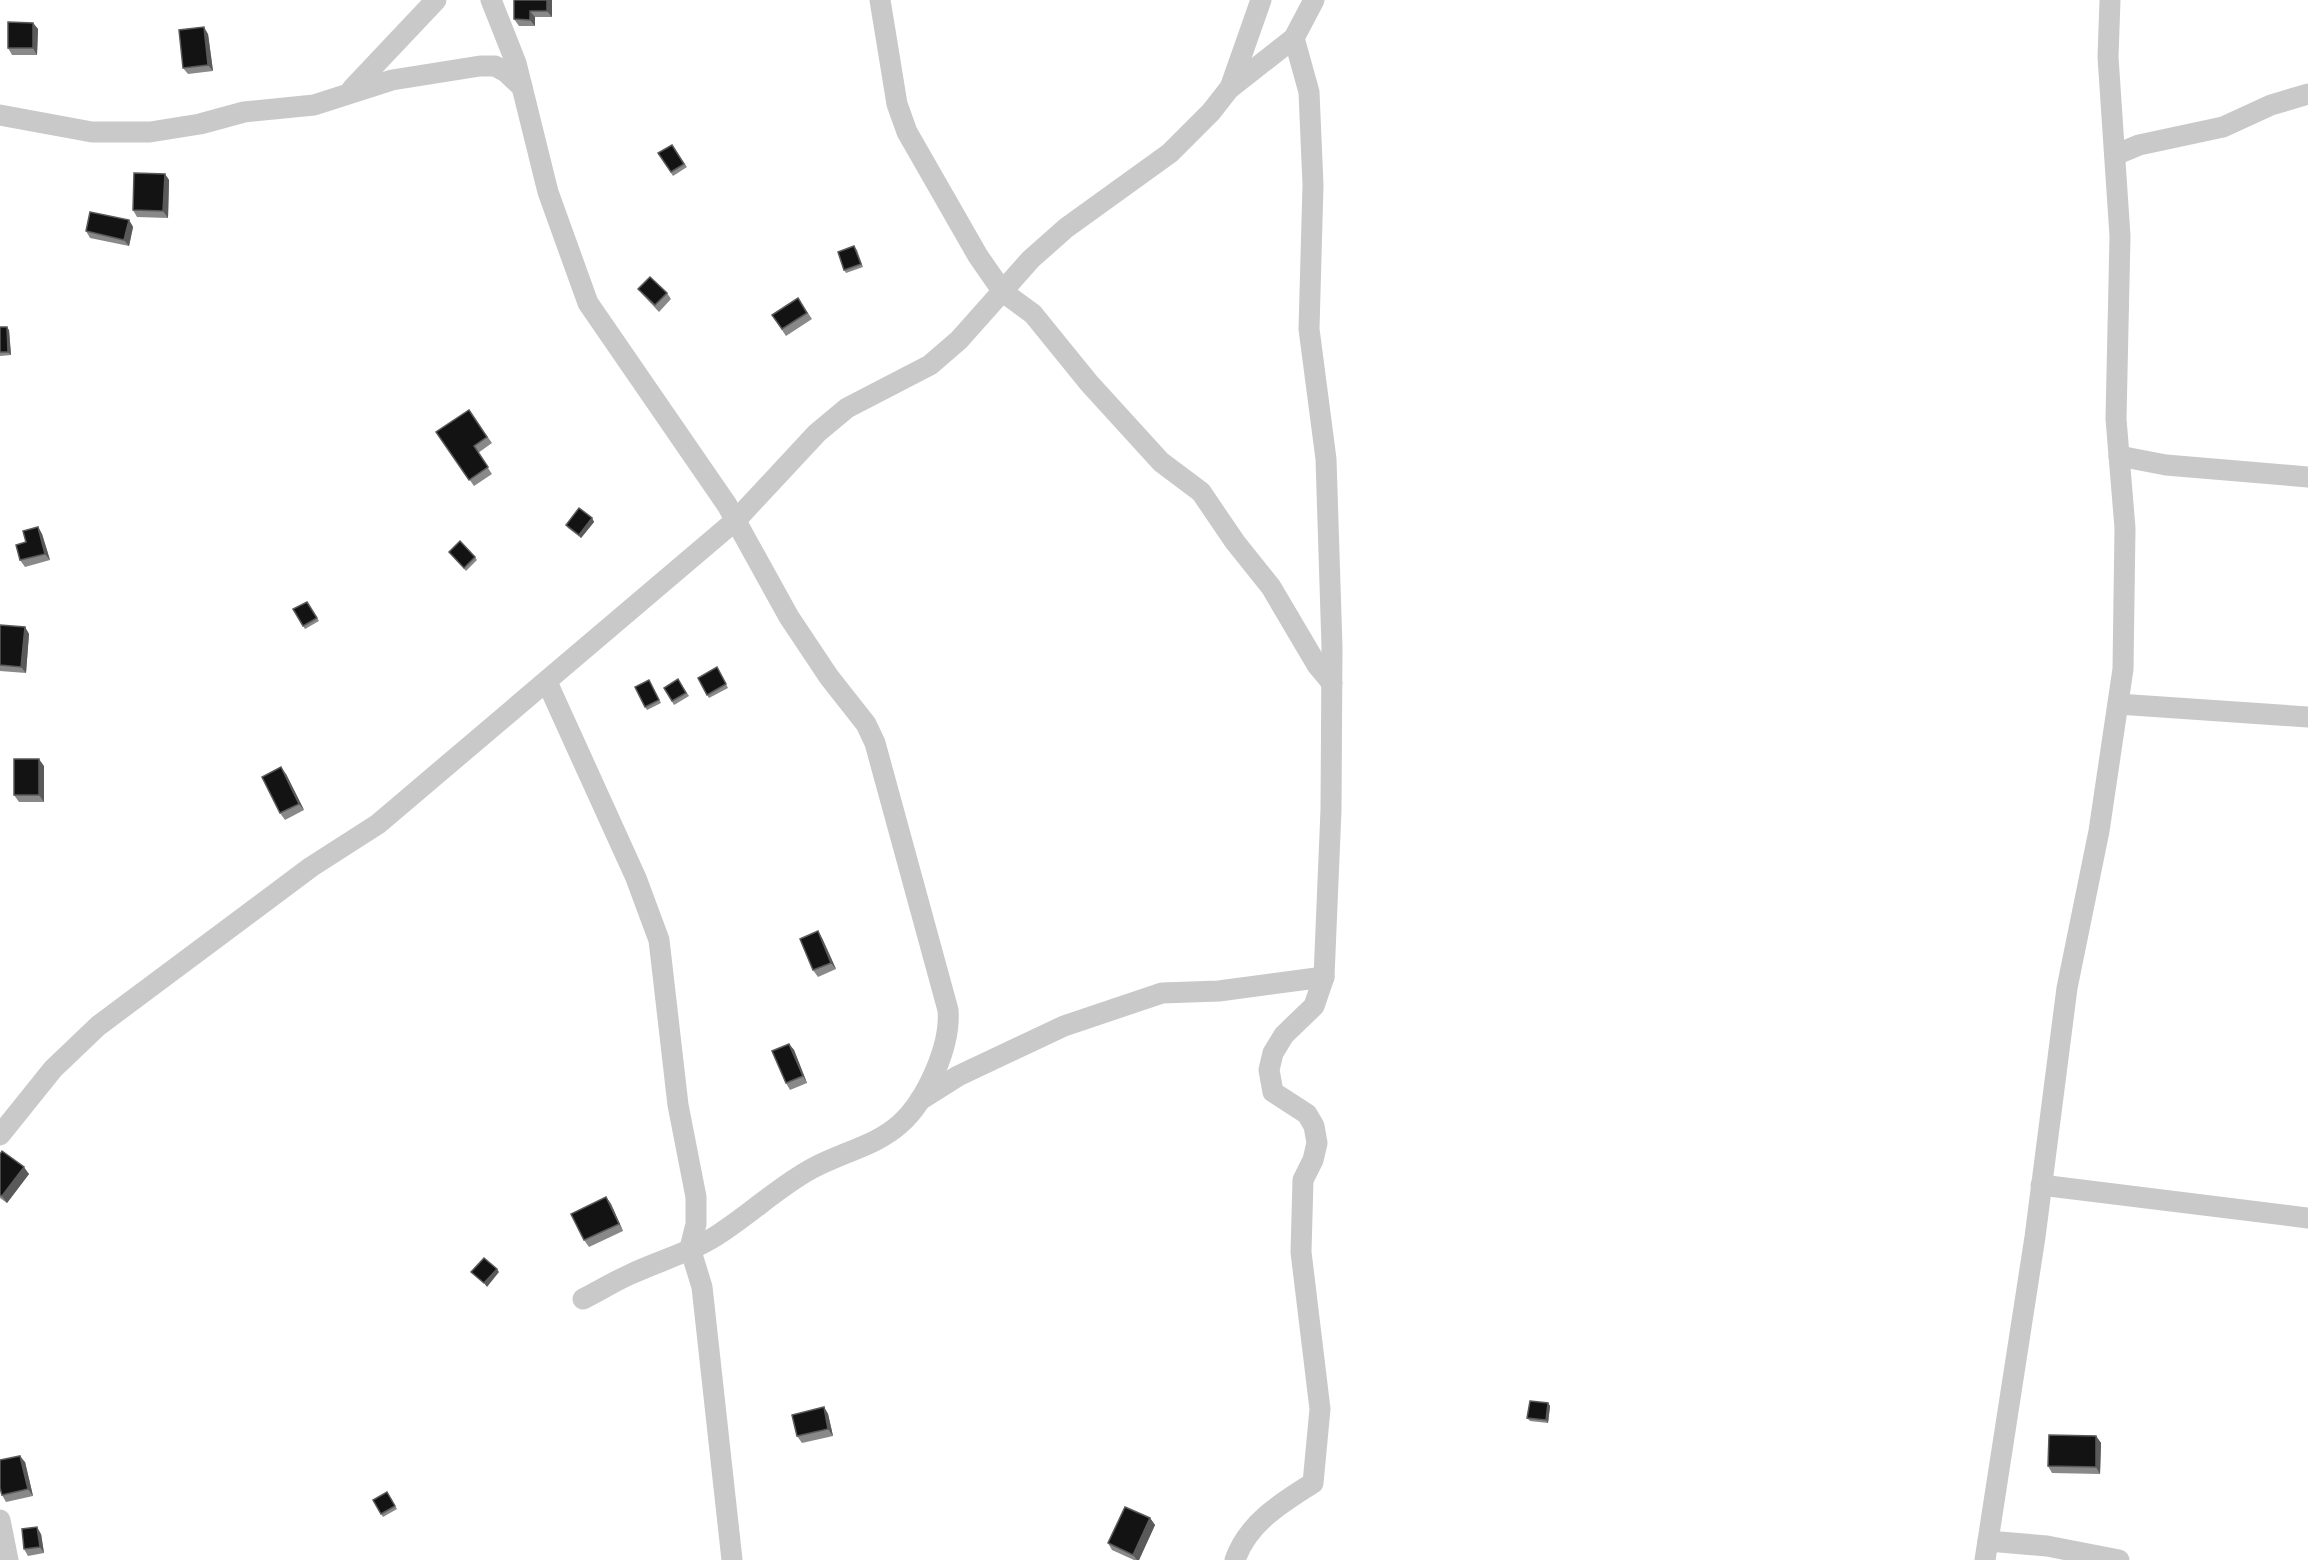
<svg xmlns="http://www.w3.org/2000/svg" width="2308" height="1560" font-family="Jost,sans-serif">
	<rect width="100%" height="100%" fill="#fff"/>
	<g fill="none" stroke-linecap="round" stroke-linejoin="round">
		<g stroke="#c9c9c9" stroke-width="21">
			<polyline points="491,0 516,63 522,87"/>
			<polyline points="880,0 897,104 907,132 978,256 1003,292 1033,314 1089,383 1161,462 1201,492 1235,542 1271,587 1317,665 1332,683"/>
			<polyline points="1230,88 1261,0"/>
			<polyline points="352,89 436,0"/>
			<path d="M0,115L92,132H150L200,124L244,112L314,105L392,80L480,66H495L506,72L522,87L548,192L588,303L727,505L789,617L829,677L866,724L875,743L948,1010C951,1045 927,1100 900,1124C876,1146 839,1153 811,1169C777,1188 754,1211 722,1232C695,1251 661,1260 631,1274C615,1281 599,1291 583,1299"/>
			<polyline points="2115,155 2139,145 2223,127 2271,105 2308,94"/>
			<polyline points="2119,456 2166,465 2308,477"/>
			<polyline points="547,682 636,878 659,940 678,1105 696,1197 696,1224 690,1248 702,1287 732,1560"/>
			<polyline points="2118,704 2308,717"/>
			<polyline points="920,1100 958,1076 1064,1026 1162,993 1219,991 1324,977"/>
			<polyline points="0,1135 53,1069 98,1026 311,867 378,824 736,520 817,433 847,408 930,365 959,340 1031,259 1066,228 1170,153 1211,112 1229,89 1294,38 1314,0"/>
			<polyline points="2041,1185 2308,1218"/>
			<polyline points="0,1520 8,1560"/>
			<polyline points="1988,1541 2047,1546 2119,1560"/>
			<path d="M1235,1560C1248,1523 1281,1503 1313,1483L1320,1409L1301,1252L1303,1180L1313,1160L1317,1143L1314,1126L1307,1114L1273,1092L1269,1070L1273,1053L1284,1035L1314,1006L1324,977L1331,810L1332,647L1326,459L1309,329L1313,185L1309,92L1294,38"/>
			<polyline points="1985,1560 2035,1237 2067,988 2099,831 2123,669 2125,528 2116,419 2120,236 2108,57 2110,0"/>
		</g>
	</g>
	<g fill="#898989">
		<polygon points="552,0 552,17 535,17 535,26 519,26 514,19"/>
		<polygon points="33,23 38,29 37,55 12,55 8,48"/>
		<polygon points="208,34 213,71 188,74 183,68"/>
		<polygon points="672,145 687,167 673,176 658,153"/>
		<polygon points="165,174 169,180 168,218 137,217 133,210"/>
		<polygon points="129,220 133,227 129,246 90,238 86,231"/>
		<polygon points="854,246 857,250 863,267 846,273 844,270"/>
		<polygon points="638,289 667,293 671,299 659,312 643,295"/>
		<polygon points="798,298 812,319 786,336 772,315"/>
		<polygon points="0,327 9,330 11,355 0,356"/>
		<polygon points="469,410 492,443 478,453 492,474 474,486 436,432"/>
		<polygon points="592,518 594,522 581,538 568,528 566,525"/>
		<polygon points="38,527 42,534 50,560 25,567 20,560 26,542"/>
		<polygon points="449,552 475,557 477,560 466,571"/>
		<polygon points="307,602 319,621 305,629 303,626"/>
		<polygon points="0,625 25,627 29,634 26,673 0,671"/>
		<polygon points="719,671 728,688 709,698 707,695"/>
		<polygon points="678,679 689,696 674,705 664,688"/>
		<polygon points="649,680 661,703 647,710 645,707"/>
		<polygon points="44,766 44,802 19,802 14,795"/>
		<polygon points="286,774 304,810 285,820 280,813"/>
		<polygon points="818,931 822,938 836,969 818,977 813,970"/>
		<polygon points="789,1044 794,1050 807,1083 790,1090 786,1083"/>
		<polygon points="0,1154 29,1174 7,1203 0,1198"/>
		<polygon points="606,1197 611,1204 623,1231 589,1247 584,1240"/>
		<polygon points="1548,1403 1550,1406 1548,1423 1530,1421 1527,1418"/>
		<polygon points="824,1407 828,1414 833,1436 802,1443 797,1436"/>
		<polygon points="2096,1436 2101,1443 2100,1474 2052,1473 2048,1466"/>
		<polygon points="25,1462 33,1496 6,1502 2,1495"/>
		<polygon points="387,1492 397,1509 383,1517 381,1514"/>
		<polygon points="1150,1518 1155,1525 1139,1560 1134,1560 1112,1550 1108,1543"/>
		<polygon points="41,1534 44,1553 28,1556 24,1549"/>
	</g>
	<g fill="#5a5a5a">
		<polygon points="547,0 552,0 552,17 547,11"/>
		<polygon points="530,11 535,17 535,26 530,20"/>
		<polygon points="33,23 38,29 37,55 33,48"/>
		<polygon points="204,27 208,34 213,71 208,65"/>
		<polygon points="165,174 169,180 168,218 163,211"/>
		<polygon points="129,220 133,227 129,246 124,240"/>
		<polygon points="7,327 9,330 11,355 8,352"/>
		<polygon points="592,518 594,522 581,538 579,535"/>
		<polygon points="38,527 42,534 50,560 45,554"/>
		<polygon points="25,627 29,634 26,673 21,667"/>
		<polygon points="39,759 44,766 44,802 39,795"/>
		<polygon points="281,767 286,774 304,810 299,804"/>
		<polygon points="818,931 822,938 836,969 831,963"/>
		<polygon points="789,1044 794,1050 807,1083 803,1076"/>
		<polygon points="24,1167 29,1174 7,1203 2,1196"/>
		<polygon points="606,1197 611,1204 623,1231 619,1224"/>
		<polygon points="497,1269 499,1272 487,1287 484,1283"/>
		<polygon points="1548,1403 1550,1406 1548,1423 1546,1420"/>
		<polygon points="824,1407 828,1414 833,1436 828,1429"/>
		<polygon points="2096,1436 2101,1443 2100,1474 2096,1467"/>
		<polygon points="20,1456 25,1462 33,1496 28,1489"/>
		<polygon points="1150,1518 1155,1525 1139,1560 1137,1560 1133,1555"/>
		<polygon points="37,1527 41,1534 44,1553 40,1547"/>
	</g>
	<g fill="#131313" stroke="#5a5a5a" stroke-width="1.5">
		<polygon points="514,0 547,0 547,11 530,11 530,20 514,19"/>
		<polygon points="8,22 33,23 33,48 8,48"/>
		<polygon points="204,27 208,65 183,68 179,30"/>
		<polygon points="672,145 684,164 671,172 658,153"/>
		<polygon points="134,173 165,174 163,211 133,210"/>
		<polygon points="90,212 129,220 124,240 86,231"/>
		<polygon points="854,246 861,264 844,270 838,252"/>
		<polygon points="650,277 667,293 655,305 638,289"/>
		<polygon points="798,298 807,313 782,329 772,315"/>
		<polygon points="0,327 7,327 8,352 0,352"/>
		<polygon points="469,410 487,437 474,446 488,467 469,480 436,432"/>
		<polygon points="579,508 592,518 579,535 566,525"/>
		<polygon points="38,527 45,554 20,560 16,545 26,542 23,531"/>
		<polygon points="460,541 475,557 464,568 449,552"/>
		<polygon points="307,602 317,618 303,626 293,609"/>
		<polygon points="0,625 25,627 21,667 0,665"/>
		<polygon points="717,667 726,684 707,695 698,678"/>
		<polygon points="678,679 686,693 672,701 664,688"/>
		<polygon points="649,680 659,700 645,707 635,687"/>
		<rect x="14" y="759" width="25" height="36"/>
		<polygon points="281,767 299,804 280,813 262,777"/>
		<polygon points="818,931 831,963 813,970 800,939"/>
		<polygon points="789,1044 803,1076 786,1083 772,1051"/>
		<polygon points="2,1151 24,1167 2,1196 0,1195 0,1154"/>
		<polygon points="606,1197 619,1224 584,1240 571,1214"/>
		<polygon points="484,1258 497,1269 484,1283 471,1272"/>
		<polygon points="1530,1401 1548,1403 1546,1420 1527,1418"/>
		<polygon points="824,1407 828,1429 797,1436 792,1415"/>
		<polygon points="2049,1435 2096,1436 2096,1467 2048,1466"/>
		<polygon points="20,1456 28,1489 2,1495 0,1488 0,1460"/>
		<polygon points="387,1492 395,1506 381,1514 373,1500"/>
		<polygon points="1125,1507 1150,1518 1133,1555 1108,1543"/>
		<polygon points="37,1527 40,1547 24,1549 22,1529"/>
	</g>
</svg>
